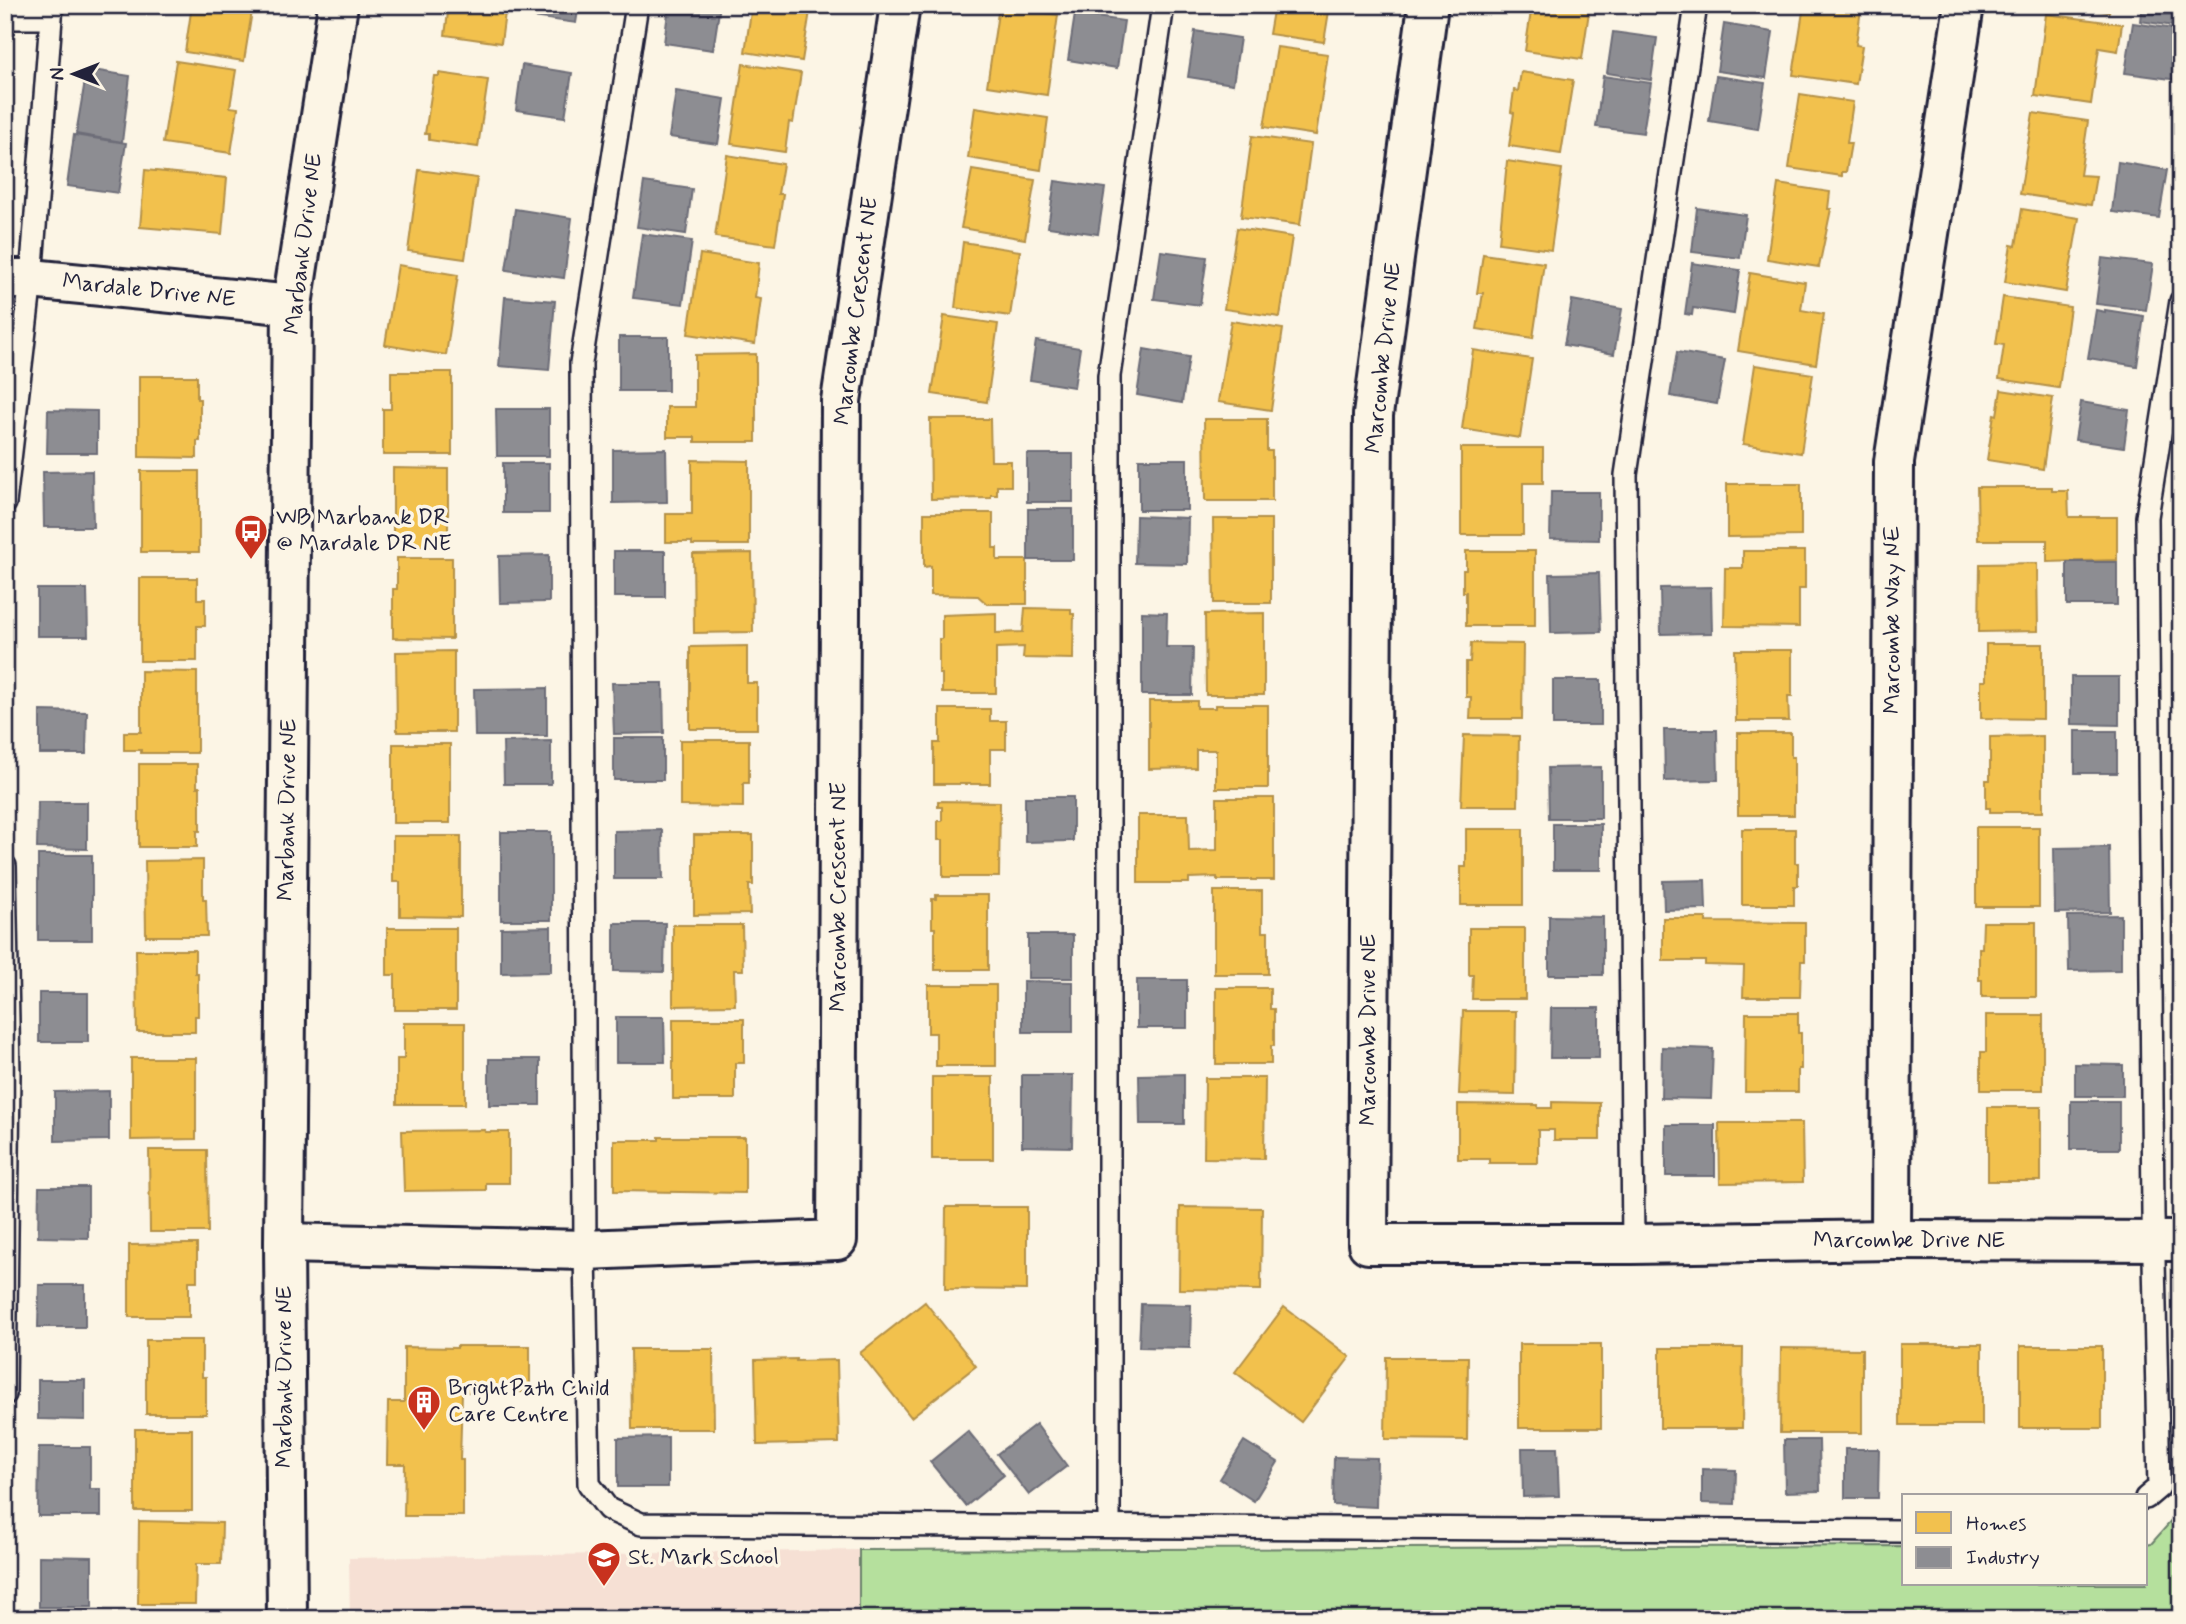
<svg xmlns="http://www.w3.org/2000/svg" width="2186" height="1624" font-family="Mynerve,sans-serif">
	<rect width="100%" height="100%" fill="#fcf5e5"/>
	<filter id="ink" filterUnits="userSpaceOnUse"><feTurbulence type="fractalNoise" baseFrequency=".0143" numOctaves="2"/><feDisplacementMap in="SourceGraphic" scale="14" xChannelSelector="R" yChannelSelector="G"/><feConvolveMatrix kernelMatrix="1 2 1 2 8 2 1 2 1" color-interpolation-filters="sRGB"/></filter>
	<g filter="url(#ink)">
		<polygon fill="#f6e0d4" points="859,1550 859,1619 350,1619 349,1558"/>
		<polygon fill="#b5e09d" stroke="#6c816c" stroke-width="2" points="2181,1510 2181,1619 859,1619 859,1550 1904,1546 1904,1584 2146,1584 2146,1545 2151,1544"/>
		<g fill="#f2c14e" stroke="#b49148" stroke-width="2">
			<polygon points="192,5 253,5 244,61 185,52"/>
			<polygon points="449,5 506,5 501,43 445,35"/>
			<polygon points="752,5 811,5 802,61 745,52"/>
			<polygon points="1274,5 1330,5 1324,42 1269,34"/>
			<polygon points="1532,5 1590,5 1582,59 1525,51"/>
			<polygon points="1804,5 1835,5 1861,9 1856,45 1862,46 1856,84 1793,75"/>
			<polygon points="2054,5 2110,5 2109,12"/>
			<polygon points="999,6 1058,15 1047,95 987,86"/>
			<polygon points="2046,14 2122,24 2118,51 2099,48 2091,104 2035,96"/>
			<polygon points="1277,47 1328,54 1316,135 1264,127"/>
			<polygon points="176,61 236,70 230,107 238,108 231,153 163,143"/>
			<polygon points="743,64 801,73 793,123 789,122 785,152 731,144"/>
			<polygon points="1521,72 1573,80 1561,154 1509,146 1514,113 1511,112 1514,90 1518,91"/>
			<polygon points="439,73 488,80 478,147 429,140 429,134 425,134 434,76 439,76"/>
			<polygon points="1800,94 1853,102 1847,143 1851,143 1846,172 1842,172 1842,176 1789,168"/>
			<polygon points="975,107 1048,118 1041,170 968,158"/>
			<polygon points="2033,113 2088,121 2080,175 2096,176 2091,205 2020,194"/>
			<polygon points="1252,136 1311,144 1300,225 1241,217"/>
			<polygon points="727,155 783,164 778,194 783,194 775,245 715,237"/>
			<polygon points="1507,161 1562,169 1551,250 1499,243"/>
			<polygon points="145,170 227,178 222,234 140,227"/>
			<polygon points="419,170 477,178 465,259 408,251"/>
			<polygon points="972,170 1035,180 1025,239 961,228"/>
			<polygon points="1778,184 1830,192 1828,209 1831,209 1819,267 1767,259"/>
			<polygon points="2022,209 2079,218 2066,292 2005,282 2011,245 2016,246"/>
			<polygon points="1237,228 1292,237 1280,317 1224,309"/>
			<polygon points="963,242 1020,251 1010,316 955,308"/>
			<polygon points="700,254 759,263 755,298 761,299 755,344 688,334"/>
			<polygon points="1483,254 1544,263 1533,338 1477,329 1483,293 1477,293"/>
			<polygon points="398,265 458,275 446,355 385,345"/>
			<polygon points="1750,273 1805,282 1801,310 1824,314 1816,364 1738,351"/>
			<polygon points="2003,297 2070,307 2059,388 1999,379 2004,345 1996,344"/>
			<polygon points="944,316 998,324 987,402 932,394"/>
			<polygon points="1231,321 1283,329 1271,410 1218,402"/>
			<polygon points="1473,350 1532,359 1520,438 1462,429"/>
			<polygon points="756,354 756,442 695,442 695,437 667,437 667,407 695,407 695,355"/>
			<polygon points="1755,365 1813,374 1801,453 1743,444"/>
			<polygon points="391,372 452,372 452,455 383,455 383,409 391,409"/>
			<polygon points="139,376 197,376 197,399 200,399 200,441 197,441 197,458 139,457"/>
			<polygon points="2001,390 2053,398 2043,469 1987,460 1994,414 1997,415"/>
			<polygon points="930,419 990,419 991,461 1011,461 1011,486 997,486 997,495 991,495 991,498 931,499"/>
			<polygon points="1204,419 1267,419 1267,451 1272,451 1272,501 1205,501"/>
			<polygon points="1461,448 1543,448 1543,483 1523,483 1523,535 1461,535"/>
			<polygon points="692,460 749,461 749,545 692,545 692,542 666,542 666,514 692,514"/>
			<polygon points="393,468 448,469 448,546 393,546"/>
			<rect x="141" y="471" width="58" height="81"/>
			<polygon points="1727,484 1801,484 1801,536 1727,537"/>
			<polygon points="1977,487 2052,487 2052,491 2068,491 2069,517 2117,517 2117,560 2047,562 2047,540 1978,540"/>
			<polygon points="924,513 993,513 993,548 997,548 997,560 1027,560 1027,604 987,604 978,596 931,595 931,566 924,567"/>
			<polygon points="1213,519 1271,519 1271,603 1214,603"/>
			<polygon points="1466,551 1535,551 1535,626 1466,626 1466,592 1463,592 1463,570 1466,570"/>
			<polygon points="1743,551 1805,551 1805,589 1799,589 1799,627 1724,626 1725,568 1743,568"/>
			<polygon points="752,553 753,632 694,633 693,554"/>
			<polygon points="397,558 452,558 452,639 393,638 393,589 397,589"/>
			<polygon points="2037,563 2038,631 1979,632 1980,564"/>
			<polygon points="140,578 197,578 197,599 205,599 205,626 197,626 197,661 140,661"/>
			<polygon points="1025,608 1071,609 1071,614 1074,614 1073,659 1023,658 1024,647 996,648 996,693 942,693 942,674 939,674 939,639 942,639 942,615 996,613 996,633 1023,632"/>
			<polygon points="1264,613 1264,695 1206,695 1205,614"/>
			<polygon points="1471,643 1523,644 1522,719 1470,719 1471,697 1466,697 1466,662 1470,662"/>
			<polygon points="1986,644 2043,644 2043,719 1981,718 1981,681 1986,681"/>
			<polygon points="747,646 747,683 757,683 757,729 690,729 690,647"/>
			<polygon points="1735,650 1792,650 1792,696 1788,696 1789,721 1736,721"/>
			<polygon points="454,651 454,732 397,732 396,652"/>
			<polygon points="141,671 197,672 197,753 141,753 141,750 124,750 124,732 141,732"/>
			<polygon points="1149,701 1197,701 1197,708 1215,708 1215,705 1268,705 1268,788 1216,788 1216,750 1196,750 1196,768 1149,769"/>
			<polygon points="940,709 990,709 990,721 1006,721 1006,749 990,749 990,784 934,784 934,743 940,743"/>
			<polygon points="1738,733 1791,733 1791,757 1794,757 1794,815 1738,815"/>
			<polygon points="1464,735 1519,736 1518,806 1461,806"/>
			<polygon points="2043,736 2043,812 1990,812 1990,808 1986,808 1986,780 1990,780 1990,737"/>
			<polygon points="680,740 749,740 749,783 743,783 743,807 680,806"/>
			<rect x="393" y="744" width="57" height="79"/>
			<polygon points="139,764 197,764 197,787 200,787 200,831 197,831 197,847 139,847"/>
			<polygon points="1217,798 1274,798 1274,880 1217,880 1217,877 1189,878 1189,883 1138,883 1138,815 1188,815 1189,851 1217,850"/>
			<polygon points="938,801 1000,802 999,877 943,877 943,840 938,840 938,821 942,821 942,807 938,807"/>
			<rect x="1976" y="827" width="63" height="80"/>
			<polygon points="1466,829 1523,829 1523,905 1461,905 1461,867 1466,867"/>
			<polygon points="1742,829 1795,829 1795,863 1798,863 1798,886 1794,886 1794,905 1742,905"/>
			<polygon points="694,835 753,835 753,885 749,885 750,914 694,915"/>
			<polygon points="393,836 461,836 461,917 400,916 400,882 393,882"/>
			<polygon points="203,860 203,899 206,899 207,936 146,936 145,861"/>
			<polygon points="1214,891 1262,891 1262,932 1268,932 1268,974 1214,974"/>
			<polygon points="936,895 988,895 988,970 935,970 935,928 932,928 932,899 936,899"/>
			<polygon points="1663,918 1706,918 1706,922 1805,923 1805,961 1801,961 1800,997 1743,997 1744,966 1705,965 1705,961 1663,961"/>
			<polygon points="1983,922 2036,922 2036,997 1982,997 1982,980 1979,980 1979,948 1982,948"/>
			<polygon points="673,925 742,925 743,970 734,970 735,1005 673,1006"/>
			<polygon points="387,928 456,928 456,1010 395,1010 395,975 387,975"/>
			<polygon points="1469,928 1525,928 1525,999 1472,999 1473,975 1469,975"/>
			<polygon points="136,950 195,950 195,973 198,973 198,1016 195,1016 195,1032 137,1032"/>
			<polygon points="928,985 996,985 996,1066 936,1066 936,1033 928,1033"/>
			<polygon points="1216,988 1270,988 1270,1009 1274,1009 1274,1046 1271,1046 1271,1064 1216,1064"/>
			<polygon points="1463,1011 1516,1011 1515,1095 1459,1094"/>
			<polygon points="1746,1013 1798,1013 1798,1033 1801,1033 1801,1069 1798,1069 1798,1092 1745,1092"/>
			<polygon points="1986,1015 2043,1015 2043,1090 1981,1090 1981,1052 1986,1052"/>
			<polygon points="673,1019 744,1019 744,1063 735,1063 735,1099 673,1099"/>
			<polygon points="404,1023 465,1023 465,1104 397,1104 397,1059 404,1059"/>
			<polygon points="131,1058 196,1058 196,1139 131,1140"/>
			<rect x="932" y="1077" width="61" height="82"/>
			<polygon points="1205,1078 1265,1078 1264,1159 1204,1158"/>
			<polygon points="1552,1102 1600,1103 1600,1140 1554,1140 1554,1130 1538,1130 1538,1163 1489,1163 1489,1159 1458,1159 1458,1104 1538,1105 1538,1108 1552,1108"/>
			<rect x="1988" y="1107" width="53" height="74"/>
			<polygon points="1719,1123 1802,1123 1803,1182 1720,1183"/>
			<polygon points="485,1130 485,1132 509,1132 509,1183 486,1183 486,1190 404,1191 402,1131"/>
			<polygon points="659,1137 745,1137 745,1193 614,1191 614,1140 659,1140"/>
			<polygon points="149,1150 207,1150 208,1232 150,1232"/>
			<polygon points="946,1207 1027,1207 1027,1290 945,1289"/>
			<polygon points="1180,1207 1262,1208 1261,1290 1179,1289"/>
			<polygon points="186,1244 197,1244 197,1281 189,1281 189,1317 129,1317 129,1245"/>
			<polygon points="925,1302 976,1366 911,1417 860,1353"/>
			<polygon points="1284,1307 1350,1357 1301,1422 1235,1372"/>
			<polygon points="146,1340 202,1340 202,1377 206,1377 206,1414 146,1414"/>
			<rect x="1519" y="1344" width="82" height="84"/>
			<rect x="1900" y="1344" width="82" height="81"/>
			<polygon points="457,1346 530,1346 530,1392 462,1392 460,1460 463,1460 463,1516 404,1516 405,1464 387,1464 388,1402 404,1402 404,1347 457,1348"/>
			<rect x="2020" y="1346" width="82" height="82"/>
			<polygon points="1660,1348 1743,1348 1742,1428 1660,1428"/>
			<polygon points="1781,1348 1862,1349 1862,1433 1780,1433"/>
			<polygon points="631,1349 713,1349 714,1429 632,1429"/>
			<polygon points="1386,1357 1468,1357 1467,1440 1385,1439"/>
			<polygon points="796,1359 796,1361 837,1360 839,1443 757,1445 755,1360"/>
			<rect x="135" y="1429" width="57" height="82"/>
			<polygon points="139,1521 222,1523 221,1564 196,1564 195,1604 138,1604"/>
			<rect x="128" y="1615" width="60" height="4"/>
		</g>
		<g fill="#8d8d92" stroke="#6d6d78" stroke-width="2">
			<polygon points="527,5 579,5 576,23 525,16"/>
			<polygon points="669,5 720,5 713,50 664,43"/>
			<polygon points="2142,5 2181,5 2181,27 2140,21"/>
			<polygon points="1075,14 1124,21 1117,68 1068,60"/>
			<polygon points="2133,23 2181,30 2179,80 2125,73"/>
			<polygon points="1724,24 1773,32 1766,78 1717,71"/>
			<polygon points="1195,31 1240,38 1233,84 1188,77"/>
			<polygon points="1613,32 1657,38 1651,80 1607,73"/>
			<polygon points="522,65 572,73 565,117 516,110"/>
			<polygon points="87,69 130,76 122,142 76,134"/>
			<polygon points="1603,76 1651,83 1643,133 1596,127"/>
			<polygon points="1716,76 1765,83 1758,129 1709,121"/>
			<polygon points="676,91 725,99 718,144 669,137"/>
			<polygon points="74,135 126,143 118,193 67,186"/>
			<polygon points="2118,162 2167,170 2159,218 2112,212"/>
			<polygon points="1055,181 1105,188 1098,234 1048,227"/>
			<polygon points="644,182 692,189 686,234 637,227"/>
			<polygon points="1697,208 1746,215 1740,258 1692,252"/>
			<polygon points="515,209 572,218 564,278 506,270"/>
			<polygon points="642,234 692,241 683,304 633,298"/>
			<polygon points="1161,251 1207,257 1200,305 1154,299"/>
			<polygon points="2102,258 2153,264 2146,310 2096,304"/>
			<polygon points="1692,263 1740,270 1734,314 1693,308 1692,315 1685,314"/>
			<polygon points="505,297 555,301 549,370 499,366"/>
			<polygon points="1572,300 1622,309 1614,354 1564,345"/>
			<polygon points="2096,310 2105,312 2105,310 2144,316 2137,366 2088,358"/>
			<rect x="619" y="337" width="49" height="54"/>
			<polygon points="1036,341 1080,348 1074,387 1030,380"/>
			<polygon points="1144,349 1189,357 1182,403 1137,395"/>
			<polygon points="1677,352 1725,360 1717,404 1670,396"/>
			<polygon points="2081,402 2129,410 2124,447 2075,440"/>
			<polygon points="496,409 549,409 549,456 497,456"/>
			<polygon points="48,410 97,411 97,453 47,453"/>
			<polygon points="666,449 667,502 613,503 613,450"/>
			<rect x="1027" y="454" width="46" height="48"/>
			<rect x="1139" y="459" width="48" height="51"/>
			<rect x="503" y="463" width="46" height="50"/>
			<polygon points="92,471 93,527 44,527 43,472"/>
			<polygon points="1551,492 1599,492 1599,540 1550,539"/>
			<rect x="1028" y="509" width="45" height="51"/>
			<polygon points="1136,516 1188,518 1187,564 1135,563"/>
			<rect x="614" y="551" width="51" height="46"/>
			<polygon points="549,555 549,602 500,603 499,556"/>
			<rect x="2067" y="562" width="50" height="43"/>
			<polygon points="1599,573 1601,632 1551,633 1550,574"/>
			<polygon points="1711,587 1712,633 1661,634 1660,588"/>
			<polygon points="37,589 87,589 88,636 37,636"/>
			<polygon points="1142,612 1167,613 1166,647 1193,647 1192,695 1142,695"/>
			<polygon points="2071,677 2119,677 2119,725 2071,724"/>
			<rect x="1553" y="680" width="48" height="45"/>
			<polygon points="612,683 663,683 664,733 614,734"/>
			<polygon points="547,688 547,736 475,736 474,689"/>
			<polygon points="40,711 87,712 86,754 40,754"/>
			<polygon points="1664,730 1717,730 1718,780 1665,781"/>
			<rect x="2075" y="731" width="42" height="42"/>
			<rect x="614" y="738" width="49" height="42"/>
			<polygon points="551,741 551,784 504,784 503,742"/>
			<polygon points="1601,767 1601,818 1549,818 1548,768"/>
			<polygon points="1025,797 1073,797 1073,841 1025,842"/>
			<polygon points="38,802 87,802 87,849 37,848"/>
			<rect x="1553" y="824" width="48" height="46"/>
			<polygon points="662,830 663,879 614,879 614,831"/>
			<rect x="501" y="832" width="50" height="88"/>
			<polygon points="2109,847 2110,912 2055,913 2054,848"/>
			<rect x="38" y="855" width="54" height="85"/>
			<polygon points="1705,880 1706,909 1664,910 1663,881"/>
			<polygon points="2121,915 2121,970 2069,971 2068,916"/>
			<polygon points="1549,916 1603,917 1603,975 1549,975"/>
			<polygon points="614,923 665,923 664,972 614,971"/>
			<polygon points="551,927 551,972 501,973 501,928"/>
			<rect x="1028" y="935" width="45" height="43"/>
			<rect x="1137" y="980" width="50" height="48"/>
			<polygon points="1023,981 1073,982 1073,1032 1023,1032"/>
			<rect x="39" y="993" width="49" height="49"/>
			<polygon points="1551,1008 1599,1008 1599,1058 1550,1058"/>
			<polygon points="616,1017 664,1017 665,1062 616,1062"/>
			<polygon points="1662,1047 1713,1049 1711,1099 1661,1098"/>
			<rect x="489" y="1059" width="51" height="46"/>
			<polygon points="2075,1064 2123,1065 2123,1096 2075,1096"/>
			<polygon points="1184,1074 1184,1124 1140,1124 1139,1075"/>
			<polygon points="1022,1075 1073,1075 1072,1147 1022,1146"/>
			<polygon points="109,1091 109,1140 55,1141 55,1092"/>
			<rect x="2071" y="1101" width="48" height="48"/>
			<rect x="1666" y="1125" width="49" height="51"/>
			<polygon points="39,1187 88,1187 88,1238 38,1237"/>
			<polygon points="39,1285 85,1285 85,1327 38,1327"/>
			<polygon points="1141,1304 1191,1305 1190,1348 1139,1347"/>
			<polygon points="38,1380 85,1380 85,1420 38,1419"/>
			<polygon points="1036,1424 1067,1466 1029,1495 997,1454"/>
			<polygon points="968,1431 1004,1475 966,1506 930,1462"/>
			<polygon points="668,1437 668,1487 618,1487 618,1438"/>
			<polygon points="1784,1440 1819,1440 1820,1491 1785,1492"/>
			<polygon points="1244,1441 1278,1462 1254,1501 1220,1479"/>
			<polygon points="39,1447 90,1447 90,1489 101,1489 101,1516 38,1516"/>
			<polygon points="1522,1448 1557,1448 1559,1496 1523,1497"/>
			<polygon points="1845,1449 1879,1449 1878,1498 1845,1498"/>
			<polygon points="1334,1457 1377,1458 1376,1507 1333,1505"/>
			<polygon points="1702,1469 1736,1470 1735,1504 1702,1503"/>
			<polygon points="39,1556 92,1557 92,1607 39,1607"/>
		</g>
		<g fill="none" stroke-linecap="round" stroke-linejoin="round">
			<defs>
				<g id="service">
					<polyline points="637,5 581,363 585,1250 589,1484 608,1509 641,1524 1904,1531"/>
					<polyline points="5,18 50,18"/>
					<polyline points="5,503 31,279 52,5"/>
					<polyline points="5,866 9,1075 5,1394"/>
					<polyline points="1633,1244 1626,475 1696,5"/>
					<polyline points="2146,1498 2159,1487 2153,1214 2147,517 2181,301"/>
					<polyline points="1109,1525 1109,376 1163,5"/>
				</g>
				<g id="minor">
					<polyline points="1428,5 1373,415 1368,1244 1633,1244 1891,1240 2181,1241"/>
					<polyline points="5,279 31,279 292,305"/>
					<polyline points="1891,1240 1894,462 1964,5"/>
					<polyline points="284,1243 585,1250 837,1240 841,401 900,5"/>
				</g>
				<polyline id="tertiary" points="287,1619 284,1243 292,305 338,5"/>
			</defs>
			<use href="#service" stroke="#22223b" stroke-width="26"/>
			<use href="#minor" stroke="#22223b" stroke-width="44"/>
			<use href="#tertiary" stroke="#22223b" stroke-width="44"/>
			<use href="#service" stroke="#fcf5e5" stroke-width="21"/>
			<use href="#minor" stroke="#fcf5e5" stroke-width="38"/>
			<use href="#tertiary" stroke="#fcf5e5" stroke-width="38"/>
		</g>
	</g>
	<defs>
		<symbol id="bus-pin" viewBox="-11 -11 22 30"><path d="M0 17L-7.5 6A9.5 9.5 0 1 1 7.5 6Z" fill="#c8321e" stroke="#fcf5e5"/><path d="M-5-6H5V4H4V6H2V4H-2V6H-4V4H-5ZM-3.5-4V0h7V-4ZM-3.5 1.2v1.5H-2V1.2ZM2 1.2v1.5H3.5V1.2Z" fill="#fff"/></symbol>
		<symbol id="building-pin" viewBox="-11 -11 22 30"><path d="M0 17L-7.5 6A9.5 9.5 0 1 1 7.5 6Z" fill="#c8321e" stroke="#fcf5e5"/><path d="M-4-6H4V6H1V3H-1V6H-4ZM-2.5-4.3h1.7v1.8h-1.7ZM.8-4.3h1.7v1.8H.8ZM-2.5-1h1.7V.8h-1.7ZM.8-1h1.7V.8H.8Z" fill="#fff"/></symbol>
		<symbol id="school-pin" viewBox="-11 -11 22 30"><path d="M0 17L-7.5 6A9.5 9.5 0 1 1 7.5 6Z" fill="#c8321e" stroke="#fcf5e5"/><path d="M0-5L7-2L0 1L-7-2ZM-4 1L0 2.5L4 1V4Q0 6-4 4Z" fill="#fff"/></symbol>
	</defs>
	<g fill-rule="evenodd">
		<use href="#bus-pin" x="232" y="512" width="38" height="52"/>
		<use href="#building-pin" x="405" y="1383" width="38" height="52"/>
		<use href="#school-pin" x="585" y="1539" width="38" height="52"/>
	</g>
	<g text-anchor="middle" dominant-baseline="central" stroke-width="7" stroke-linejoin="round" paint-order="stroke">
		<g font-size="23" fill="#22223b" stroke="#fcf5e5">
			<text transform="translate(304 244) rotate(-83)">Marbank Drive NE</text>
			<text transform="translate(149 291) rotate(6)">Mardale Drive NE</text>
			<text transform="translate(857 311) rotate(-83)">Marcombe Crescent NE</text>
			<text transform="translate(1384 358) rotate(-84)">Marcombe Drive NE</text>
			<text transform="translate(1893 620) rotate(-90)">Marcombe Way NE</text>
			<text transform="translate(288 810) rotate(-89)">Marbank Drive NE</text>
			<text transform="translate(839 897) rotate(-90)">Marcombe Crescent NE</text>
			<text transform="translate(1369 1030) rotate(-90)">Marcombe Drive NE</text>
			<text x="1909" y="1241">Marcombe Drive NE</text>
			<text transform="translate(285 1377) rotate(-90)">Marbank Drive NE</text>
		</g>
		<g font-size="23" fill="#22223b" stroke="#fcf5e5" text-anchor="start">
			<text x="276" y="518">WB Marbank DR<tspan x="276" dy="26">@ Mardale DR NE</tspan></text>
			<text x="448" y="1389">BrightPath Child<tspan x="448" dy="26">Care Centre</tspan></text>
			<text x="628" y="1558">St. Mark School</text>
		</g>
	</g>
	<rect width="2186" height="1624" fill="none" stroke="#fcf5e5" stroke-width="28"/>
	<rect x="14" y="14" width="2158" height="1596" fill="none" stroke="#22223b" stroke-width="2.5" filter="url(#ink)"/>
	<rect x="1902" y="1494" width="245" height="91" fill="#fcf5e5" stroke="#a5a1a1" stroke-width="2"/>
	<rect x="1916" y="1512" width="35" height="21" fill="#f2c14e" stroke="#a5a1a1" stroke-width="2"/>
	<text x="1966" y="1530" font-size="21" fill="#22223b">Homes</text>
	<rect x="1916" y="1547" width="35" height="21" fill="#8d8d92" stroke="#a5a1a1" stroke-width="2"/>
	<text x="1966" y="1564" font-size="21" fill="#22223b">Industry</text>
	<g transform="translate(74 74) rotate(270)" stroke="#fcf5e5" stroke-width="5" paint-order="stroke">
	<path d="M0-5L12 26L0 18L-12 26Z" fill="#22223b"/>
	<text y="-10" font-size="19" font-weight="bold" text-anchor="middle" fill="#22223b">N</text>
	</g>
</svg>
